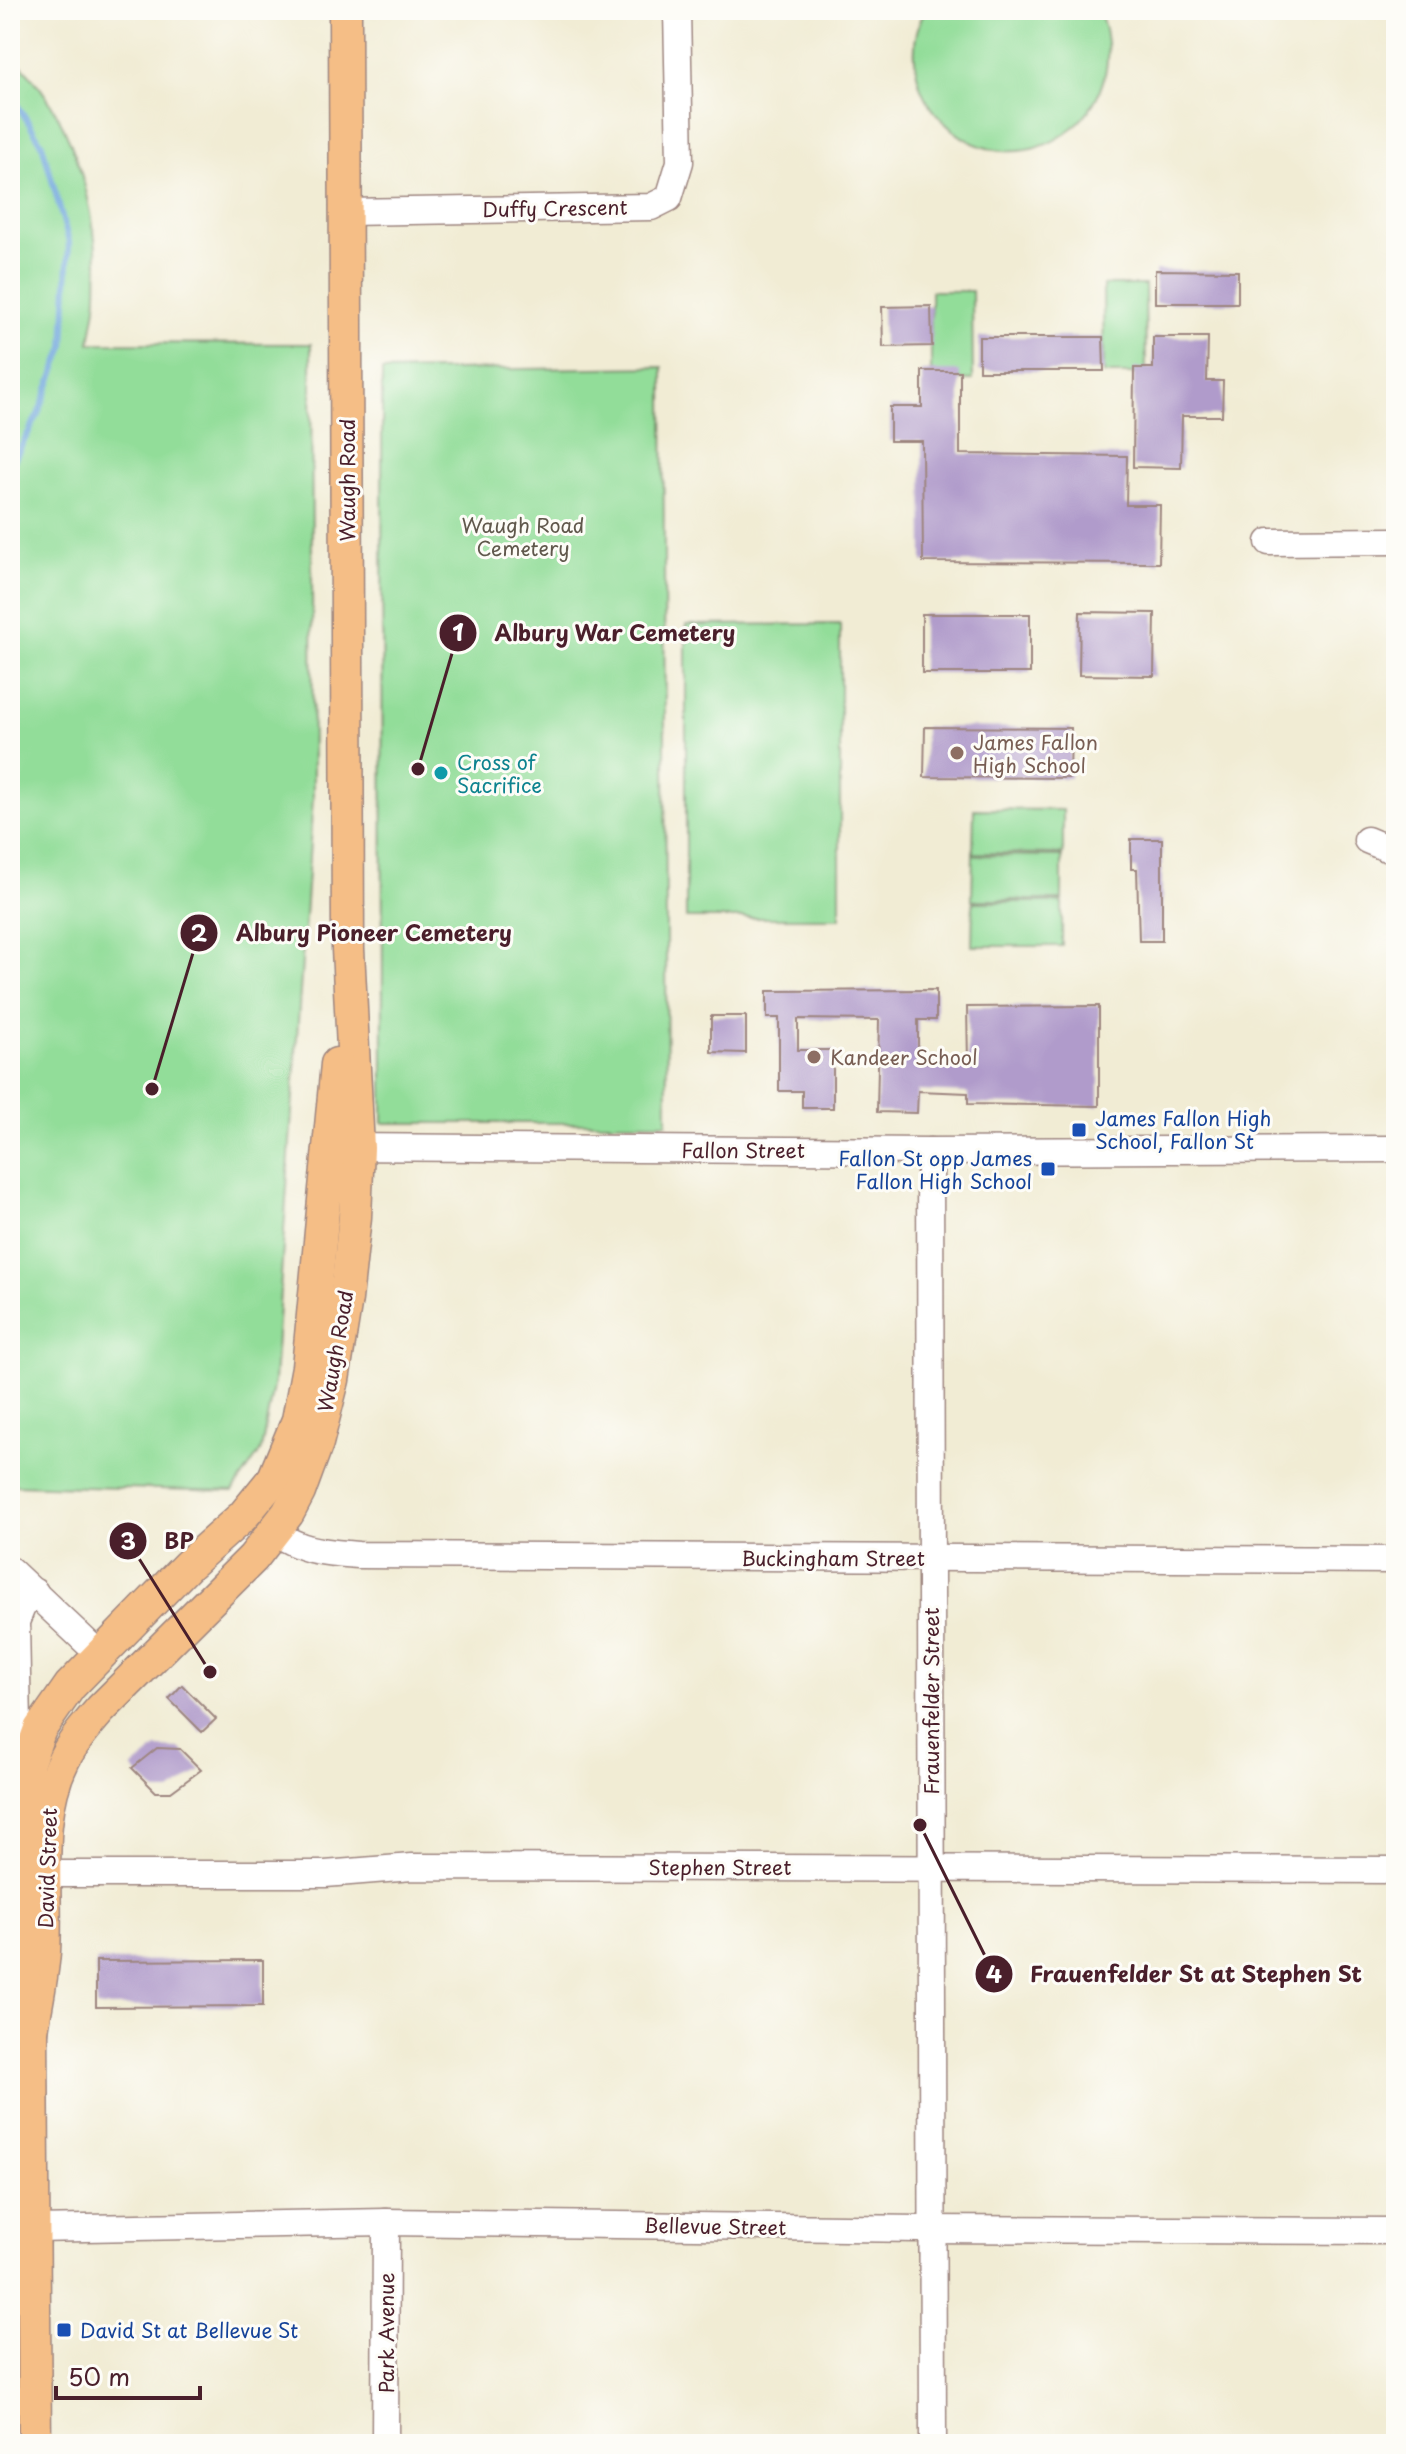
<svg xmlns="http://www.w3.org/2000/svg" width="1406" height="2454" font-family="'Playpen Sans',sans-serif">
	<rect width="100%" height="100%" fill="#fdfcf7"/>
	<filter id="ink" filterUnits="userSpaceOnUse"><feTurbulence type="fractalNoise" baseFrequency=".0125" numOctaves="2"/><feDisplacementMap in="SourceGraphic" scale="16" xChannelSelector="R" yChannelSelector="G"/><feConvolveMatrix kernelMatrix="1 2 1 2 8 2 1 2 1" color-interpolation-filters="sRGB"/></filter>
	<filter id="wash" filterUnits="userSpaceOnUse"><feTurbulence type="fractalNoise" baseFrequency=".006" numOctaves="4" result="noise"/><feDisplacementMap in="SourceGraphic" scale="32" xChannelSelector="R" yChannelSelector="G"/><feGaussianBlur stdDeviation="1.8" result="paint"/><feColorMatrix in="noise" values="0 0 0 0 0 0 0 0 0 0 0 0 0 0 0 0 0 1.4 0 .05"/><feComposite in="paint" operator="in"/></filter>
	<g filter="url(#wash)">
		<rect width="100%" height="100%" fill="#f1ecd4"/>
		<g fill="#92dd99" stroke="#6e7e62" stroke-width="2">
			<path d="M925,10H1099C1140,114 1020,197 945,123C933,111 923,98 919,82C912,57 913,33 925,10Z"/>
			<path d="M10,55C72,107 101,215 97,293C97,310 92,327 90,343L311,344L313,797L274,1381L261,1450L233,1491L10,1485Z"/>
			<polygon points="1103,285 1145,285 1146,374 1104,374"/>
			<polygon points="931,291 972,291 973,380 931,379"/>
			<polygon points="663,367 667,1123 383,1123 382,371"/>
			<polygon points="840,624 840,918 686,918 686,625"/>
			<polygon points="974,809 1063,810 1063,854 973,853"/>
			<polygon points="973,855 1062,856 1062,900 972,900"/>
			<polygon points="973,902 1062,902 1062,946 972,946"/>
		</g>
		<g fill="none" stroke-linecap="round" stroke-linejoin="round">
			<polyline stroke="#6ea6dd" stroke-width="6" points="10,93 42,144 69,242 64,347 38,415 10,467"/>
		</g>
		<g id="blocks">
			<g fill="#b09bcb">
				<polygon points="1155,270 1238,271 1238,303 1155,303"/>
				<polygon points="931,306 932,346 883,347 882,307"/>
				<polygon points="979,337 1103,337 1104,371 979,371"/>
				<polygon points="1153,337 1208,337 1207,381 1223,381 1222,416 1182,416 1181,468 1133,467 1134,368 1153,368"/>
				<polygon points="922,371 960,371 960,454 1127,456 1126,505 1160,505 1159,563 923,562 922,441 890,441 890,407 922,407"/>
				<polygon points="1080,612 1155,613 1154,676 1079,675"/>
				<rect x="922" y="614" width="108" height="59"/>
				<polygon points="925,727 1071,728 1070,778 924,777"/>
				<polygon points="1131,839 1162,839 1162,941 1139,941 1137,869 1131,869"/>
				<polygon points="936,990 936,1020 918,1020 918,1062 968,1063 967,1007 1099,1006 1099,1106 968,1104 968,1093 918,1091 917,1113 877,1112 879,1020 798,1019 798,1050 833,1050 833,1108 802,1108 802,1091 779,1091 779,1018 767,1018 767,991"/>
				<polygon points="711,1016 746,1016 746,1053 711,1052"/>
				<polygon points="182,1685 216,1719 202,1732 169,1699"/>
				<polygon points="157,1748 180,1749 201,1770 171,1792 156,1792 132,1768"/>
				<polygon points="263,1960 263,2006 96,2007 96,1961"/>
			</g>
		</g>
	</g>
	<g filter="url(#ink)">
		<use href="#blocks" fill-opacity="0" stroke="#9e8680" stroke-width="2"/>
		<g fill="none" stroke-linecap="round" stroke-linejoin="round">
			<defs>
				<g id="minor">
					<polyline points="346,212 651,207 669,198 680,162 677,10"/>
					<polyline points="1269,542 1396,541"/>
					<polyline points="1367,840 1396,852"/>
					<polyline points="340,1147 930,1151 1396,1149"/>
					<polyline points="930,1151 933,2444"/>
					<path d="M274,1532C304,1552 323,1552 358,1555L1396,1560"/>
					<polyline points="10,1570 99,1654"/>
					<polyline points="19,1780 16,1622 22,1607 35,1592"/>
					<polyline points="44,1874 325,1874 412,1867 1396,1870"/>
					<polyline points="35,2229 386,2222 919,2229 1396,2231"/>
					<polyline points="385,2444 386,2222"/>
				</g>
				<g id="major">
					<path d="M32,2031C36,2005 42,1978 44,1952C48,1888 34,1818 64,1759C74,1740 87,1725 101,1709L253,1558L288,1513L299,1492L317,1443L333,1380L346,1299L355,1217L358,1148L348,949L345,10"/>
					<polyline points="35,2444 32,2031 22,1963 20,1807 28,1762 40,1729 70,1686 188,1565 243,1516 274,1478 298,1420 308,1367 337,1064"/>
				</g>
			</defs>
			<use href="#minor" stroke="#9e8680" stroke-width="29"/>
			<use href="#major" stroke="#9e8680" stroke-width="35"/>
			<use href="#minor" stroke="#fff" stroke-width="26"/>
			<use href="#major" stroke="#f5be86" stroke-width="32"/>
		</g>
	</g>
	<g fill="#8d6e63" stroke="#fdfcf7" stroke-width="3">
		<circle cx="957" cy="753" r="8"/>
		<circle cx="814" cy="1057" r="8"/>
	</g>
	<circle fill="#0f9aa8" stroke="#fdfcf7" stroke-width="3" cx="441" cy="773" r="8"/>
	<g fill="#1a4fb4" stroke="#fdfcf7" stroke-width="3">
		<rect x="1071" y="1122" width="16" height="16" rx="4"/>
		<rect x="1040" y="1161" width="16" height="16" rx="4"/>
		<rect x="56" y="2322" width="16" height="16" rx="4"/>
	</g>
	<g text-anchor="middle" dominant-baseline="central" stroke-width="6" stroke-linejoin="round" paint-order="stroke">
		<g font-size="20" fill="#4a1f2b" stroke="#fdfcf7">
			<text transform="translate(555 208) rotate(-1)">Duffy Crescent</text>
			<text transform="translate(347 480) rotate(-90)">Waugh Road</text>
			<text x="743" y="1150">Fallon Street</text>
			<text transform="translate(335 1351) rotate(-80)">Waugh Road</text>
			<text x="833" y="1558">Buckingham Street</text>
			<text transform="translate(931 1701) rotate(-90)">Frauenfelder Street</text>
			<text x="720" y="1867">Stephen Street</text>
			<text transform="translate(47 1868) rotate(-88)">David Street</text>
			<text transform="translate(715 2226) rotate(1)">Bellevue Street</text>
			<text transform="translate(386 2333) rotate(-90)">Park Avenue</text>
		</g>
		<g font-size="20" fill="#60584c" stroke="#fdfcf7">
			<text x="523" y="525">Waugh Road<tspan x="523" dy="23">Cemetery</tspan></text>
		</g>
		<g font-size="20" fill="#785e54" stroke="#fdfcf7" text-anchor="start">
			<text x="973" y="742">James Fallon<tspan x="973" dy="23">High School</tspan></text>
			<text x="830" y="1057">Kandeer School</text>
		</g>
		<g font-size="20" fill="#0d838f" stroke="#fdfcf7" text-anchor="start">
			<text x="457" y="762">Cross of<tspan x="457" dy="23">Sacrifice</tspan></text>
		</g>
		<g font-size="20" fill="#164399" stroke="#fdfcf7" text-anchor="start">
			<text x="1095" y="1118">James Fallon High<tspan x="1095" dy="23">School, Fallon St</tspan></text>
			<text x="1032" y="1158" text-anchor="end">Fallon St opp James<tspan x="1032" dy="23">Fallon High School</tspan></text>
			<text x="80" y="2330">David St at Bellevue St</text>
		</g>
	</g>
	<path fill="none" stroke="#4a1f2b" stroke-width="3" d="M418 769L458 633M152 1089L199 933M210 1672L128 1541M920 1825L994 1974"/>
	<g fill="#4a1f2b" stroke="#fdfcf7" stroke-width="3">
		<circle cx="418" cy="769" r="8"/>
		<circle cx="152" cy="1089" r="8"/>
		<circle cx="210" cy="1672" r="8"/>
		<circle cx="920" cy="1825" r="8"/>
		<circle cx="458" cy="633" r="20"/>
		<circle cx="199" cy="933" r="20"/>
		<circle cx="128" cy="1541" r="20"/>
		<circle cx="994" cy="1974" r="20"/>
	</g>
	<g font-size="24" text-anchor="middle" font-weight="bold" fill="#fff">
		<text x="458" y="641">1</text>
		<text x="199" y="942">2</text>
		<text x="128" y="1550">3</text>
		<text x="994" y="1983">4</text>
	</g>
	<g font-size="22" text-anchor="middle" font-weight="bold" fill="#4a1f2b" stroke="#fdfcf7" stroke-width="6" stroke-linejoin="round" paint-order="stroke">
		<text x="615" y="641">Albury War Cemetery</text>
		<text x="374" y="941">Albury Pioneer Cemetery</text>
		<text x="179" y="1549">BP</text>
		<text x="1196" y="1982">Frauenfelder St at Stephen St</text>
	</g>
	<rect width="1406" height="2454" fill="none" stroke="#fdfcf7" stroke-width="40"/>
	<path d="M56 2386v12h144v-12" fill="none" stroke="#4a1f2b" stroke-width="4"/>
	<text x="68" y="2386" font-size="24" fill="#4a1f2b" stroke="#fdfcf7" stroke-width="6" paint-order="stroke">50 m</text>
</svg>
